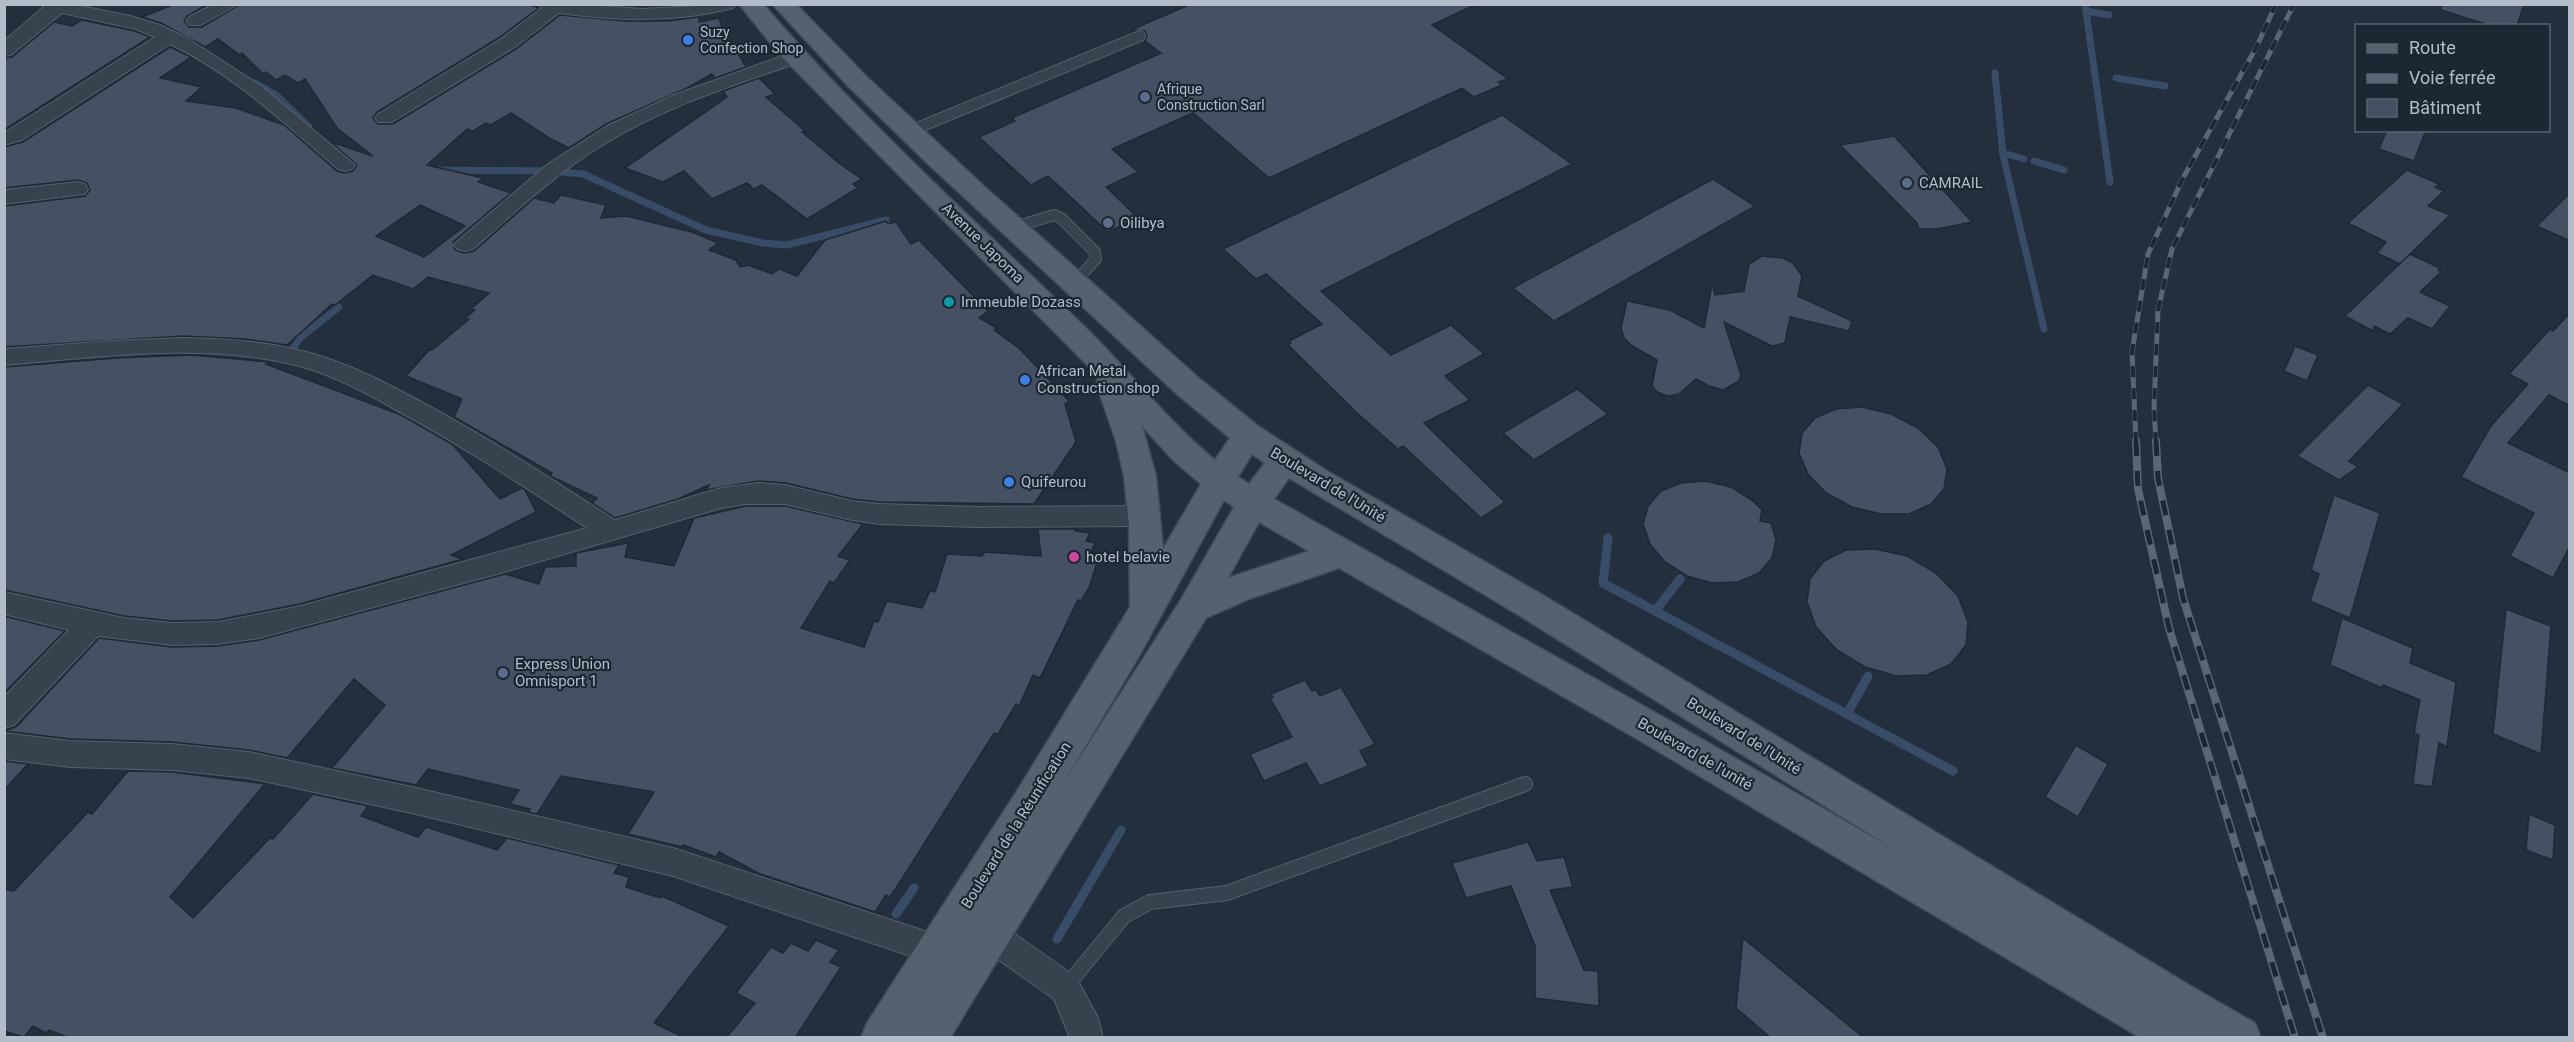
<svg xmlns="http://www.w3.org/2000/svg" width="2574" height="1042" font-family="Roboto,sans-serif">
	<rect width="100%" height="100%" fill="#242f3e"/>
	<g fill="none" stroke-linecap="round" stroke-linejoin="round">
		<g stroke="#394c67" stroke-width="7">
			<polyline points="2085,4 2110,182"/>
			<polyline points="2086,11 2109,15"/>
			<polyline points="1995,73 2003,155 2044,329"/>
			<polyline points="2116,78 2165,86"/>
			<polyline points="255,83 276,95 309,127"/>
			<polyline points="335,150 355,163 363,164"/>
			<polyline points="2003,153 2024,159"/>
			<polyline points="2034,161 2064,170"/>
			<polyline points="438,170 551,171 583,174 706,230 763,243 787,245 886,220"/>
			<polyline points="289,354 301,337 339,307"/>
		</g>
		<g stroke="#394c67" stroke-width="9">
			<polyline points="1608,538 1603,583 1953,771"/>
			<polyline points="1656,610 1680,579"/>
			<polyline points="1847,714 1868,676"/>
			<polyline points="896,914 914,888"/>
			<polyline points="1057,939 1121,830"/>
		</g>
	</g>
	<g fill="#455162" stroke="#1f2835" stroke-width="1.5" fill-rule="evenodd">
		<path d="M175,4H208L187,16L184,21L189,27H202L240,4H527L539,8L500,37L377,112L373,118L378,124H393L516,49L560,15L625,21H668L699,17V22L719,18L729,50L735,48L746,67L715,78L712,74L685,89L606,124L569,148L549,138L511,113L491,125L486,123L473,131L467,129L427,165L483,178L478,182L511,193L453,242L455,250L464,253L474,251L534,198L554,203L561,195L606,205L601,218L626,216L692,232L718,243L709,250L736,260L740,267L748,265L772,274L779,269L797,276L825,240L886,221L888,224L896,222L911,244L919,240L988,311L979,318L997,328L994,330L1019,348L1069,401L1065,404L1076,442L1034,504L879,502L852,499L786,483L758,481L706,490L709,485L678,499L615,518L592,503L597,498L550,476L552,473L454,417L462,399L406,376L429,350H432L469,319L465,318L475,310L471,309L489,293L428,277L413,289L373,275L335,305L332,304L287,345L245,339L183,336L4,347V206L85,196L90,190L87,183L78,180L4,188V147L23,142L170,47L191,57L160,78L202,87L186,101L236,108L284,125L337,171L344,173L353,171L357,165L331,142L373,156L337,128L305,79L298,83L285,75L276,80L266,72L263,74L242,53L240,55L218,39L205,47L161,23L142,17ZM420,205L465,226L424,257L376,236Z"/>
		<polygon points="1191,4 1477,4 1432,25 1508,79 1498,82 1502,85 1474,97 1462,88 1269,178 1193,113 1112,149 1138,172 1106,187 1138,218 1108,232 1048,176 1031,185 979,137 1015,121 1012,118 1161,53 1145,41 1147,36 1145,31 1131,30"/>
		<polygon points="2441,4 2524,4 2517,26 2492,26 2441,10"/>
		<polygon points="82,20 135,31 150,37 4,130 4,58 12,57 54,22 72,26"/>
		<polygon points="759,78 775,94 766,97 805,131 802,132 840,164 862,179 853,184 858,188 807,219 762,185 754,189 747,183 712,199 684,171 663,182 625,168 727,97 723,91"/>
		<polygon points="1502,115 1572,164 1321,291 1391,355 1451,325 1484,354 1445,376 1470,400 1424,423 1505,502 1481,518 1403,446 1398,449 1357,413 1288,345 1291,343 1289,341 1322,324 1266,274 1256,279 1223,249"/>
		<polygon points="2387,130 2426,130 2414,161 2379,149"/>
		<polygon points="1894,136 1972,222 1937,229 1919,229 1917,223 1840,145"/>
		<polygon points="2407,170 2439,184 2435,187 2444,191 2428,206 2450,215 2400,264 2377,253 2386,242 2348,223"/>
		<polygon points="1713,179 1755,206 1554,321 1513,288"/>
		<polygon points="2570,193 2570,241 2537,226"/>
		<polygon points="2410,254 2440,268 2438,270 2441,272 2420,292 2450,306 2432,329 2408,318 2390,334 2374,326 2373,331 2345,316"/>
		<polygon points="1762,256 1783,258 1793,263 1802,276 1798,296 1852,321 1849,331 1790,317 1785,343 1772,346 1724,322 1741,375 1739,381 1723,390 1709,386 1696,379 1679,394 1668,396 1657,392 1652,386 1657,360 1632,346 1624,338 1621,328 1627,301 1670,310 1704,328 1712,284 1715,295 1744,291 1749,264"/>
		<polygon points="2570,313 2570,406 2549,395 2508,443 2570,473 2570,546 2553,578 2510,556 2534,513 2461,477 2491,426 2528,384 2509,374 2550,329 2553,331"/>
		<polygon points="2295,346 2318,355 2307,381 2284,371"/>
		<polygon points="192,355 269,362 266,364 401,415 452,444 500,499 522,488 525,490 536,512 451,555 463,559 300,604 218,620 172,621 124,616 4,590 4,367 117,358"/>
		<polygon points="2368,385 2403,404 2349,461 2358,467 2339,480 2297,456"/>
		<polygon points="1577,389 1608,414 1534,460 1503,433"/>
		<polygon points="1862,407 1891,414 1918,428 1938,447 1947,469 1944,489 1931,504 1909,514 1881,514 1852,507 1826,493 1808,474 1799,453 1802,433 1815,418 1836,409"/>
		<polygon points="1705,481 1731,487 1753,501 1762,510 1760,521 1771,523 1776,540 1772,558 1759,573 1738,582 1712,583 1687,576 1665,562 1650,544 1643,524 1648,506 1661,491 1681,483"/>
		<polygon points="2334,495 2380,513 2350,618 2310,601 2319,574 2311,570"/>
		<polygon points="746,506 785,506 863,524 838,556 850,560 834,583 830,581 801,628 864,647 874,621 878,622 887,601 922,608 930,591 935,592 947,554 982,556 985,552 1041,556 1038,529 1076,529 1075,531 1090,533 1086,541 1095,543 1089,557 1098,559 1089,588 1081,601 1078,600 1040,678 1033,675 1019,706 1016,704 998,734 994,733 905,874 890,897 886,895 875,912 760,874 719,852 716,857 683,845 682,847 628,834 654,792 561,776 537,814 528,812 530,809 510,804 519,790 428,769 416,785 332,768 385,705 354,679 287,758 249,750 172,742 70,739 4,731 16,727 99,638 172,647 218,646 259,640 505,574 539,584 545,567 576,566 576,553 628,543 625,557 674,566 694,518"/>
		<polygon points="1875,549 1907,556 1936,573 1958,596 1968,622 1966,645 1951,664 1927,675 1896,676 1865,667 1837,650 1816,627 1807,602 1810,579 1824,561 1846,550"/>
		<polygon points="2506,609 2551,626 2541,754 2493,734"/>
		<polygon points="4,616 65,631 4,693"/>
		<polygon points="2342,618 2413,648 2410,663 2456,682 2447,747 2439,743 2432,787 2413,784 2419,735 2414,733 2420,700 2383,685 2382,688 2330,665"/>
		<polygon points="1305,680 1312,691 1316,690 1320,696 1341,687 1375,744 1360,751 1368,766 1320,786 1306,763 1264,781 1250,754 1292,737 1270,698 1273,697 1271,694"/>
		<polygon points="2076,745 2108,764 2078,817 2045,797"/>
		<polygon points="4,761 28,764 4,790"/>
		<polygon points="128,771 172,772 265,784 170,897 193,918 270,838 273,839 313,794 368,806 361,816 418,837 426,827 497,850 507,838 619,865 614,873 629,877 626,887 660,898 662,896 729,926 654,1023 685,1038 70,1038 49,1030 46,1033 33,1026 24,1037 4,1031 4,889 14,891 88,812 92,814"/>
		<polygon points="2529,814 2555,825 2553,860 2526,850"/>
		<polygon points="1528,842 1537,861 1564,857 1573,887 1550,890 1584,970 1598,971 1599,1006 1535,998 1535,946 1511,886 1466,898 1452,863"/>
		<polygon points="1743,938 1864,1038 1771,1038 1736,1008"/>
		<polygon points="816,940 839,950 830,962 841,967 795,1038 726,1038 755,1003 736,993 771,947 783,953 791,943 808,951"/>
	</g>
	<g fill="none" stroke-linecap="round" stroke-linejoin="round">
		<defs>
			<g id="lane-far1">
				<polyline points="910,131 1140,36"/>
				<polyline points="1011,228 1054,215 1061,218 1095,252 1096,259 1074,283"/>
			</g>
			<polyline id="lane" points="1065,988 1124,916 1150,902 1227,893 1525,784"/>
			<g id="street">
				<path d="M47,4H72L130,16L160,25L187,38L261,86L355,165L352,169L345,171L338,169C285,124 233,74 170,44L22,140L4,145V133L155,37L136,29L62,13L11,55L4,56V41Z"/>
				<polygon points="214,4 238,4 201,25 189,25 186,21 189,17"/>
				<path d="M538,4H577L641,9L736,4L733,8C674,23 619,21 559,13L515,47L392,122H378L375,118L378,114L501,39L542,8Z"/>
				<path d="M796,51L803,53L805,57L803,61C734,85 663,107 601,146C554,175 514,213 473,249L465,251L457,249L454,244L548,164L607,126L674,95Z"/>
				<polygon points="78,182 85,184 88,189 85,194 4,204 4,190"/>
				<path d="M183,338C224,339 266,341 306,352C349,363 388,384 427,405C492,440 553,480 615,520L721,488L758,483L785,485L852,501L879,504L978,507L1145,506L1154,509L1158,516L1154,523L1145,526L978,527L879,524L852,520L785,504H746L721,508L497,574L259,638L218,644L172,645L98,636L14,725L4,728V697L69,630L4,614V592L124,618L172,623L218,622L301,606L587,528C525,487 463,446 398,411C368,394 337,377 303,367C207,341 102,357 4,365V349L111,341Z"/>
				<polygon points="4,733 70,741 172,744 249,752 416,788 673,848 952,940 963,944 968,955 963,966 952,970 673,876 416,814 249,778 172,770 70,767 4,759"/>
				<polygon points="990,920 1001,924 1076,977 1098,1018 1103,1038 1070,1038 1054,999 979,946 974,935 979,924"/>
			</g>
			<path id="primary" d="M739,4H763C861,118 976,222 1085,327C1129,370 1167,421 1215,460L1230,438L1178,395L927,163L849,87L772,4H796L867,77L986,188L1200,379L1258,426L1327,471L1541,594L2194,988L2255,1023L2261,1038H2141L1639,740L1339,568L1249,599L1206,618L950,1038H861L867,1023L1022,783L1130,607L1129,525L1124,476L1116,441L1096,383L1099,377L780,55ZM1142,426L1173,460L1201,484L1163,549L1156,476ZM1252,454L1265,463L1249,484L1238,477ZM1289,478L1517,614L1897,851L1665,718L1274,499ZM1224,500L1234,507L1182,598L1061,787L1138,658ZM1259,522L1309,551L1228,578Z"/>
		</defs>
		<use href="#lane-far1" stroke="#565f6c" stroke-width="12"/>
		<use href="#lane" stroke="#565f6c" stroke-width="16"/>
		<use href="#street" stroke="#565f6c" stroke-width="2"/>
		<use href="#primary" stroke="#414a57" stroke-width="3"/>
		<use href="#lane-far1" stroke="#38414e" stroke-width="10"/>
		<use href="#lane" stroke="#38414e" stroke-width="14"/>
		<use href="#street" fill="#38414e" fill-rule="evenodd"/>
		<use href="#primary" fill="#56606e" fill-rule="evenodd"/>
		<defs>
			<g id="rail-far1">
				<polyline points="2136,443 2132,352 2148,254 2183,178 2256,48 2276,4"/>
				<polyline points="2156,443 2154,407 2158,310 2172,249 2294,4"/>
			</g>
			<g id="rail">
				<polyline points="2136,441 2138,489 2169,628 2295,1038"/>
				<polyline points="2156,441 2158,478 2183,598 2323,1038"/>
			</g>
		</defs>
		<use href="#rail-far1" stroke="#5a6575" stroke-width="5"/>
		<use href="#rail" stroke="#5a6575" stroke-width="8"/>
		<use href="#rail-far1" stroke="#1d2633" stroke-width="4" stroke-dasharray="11" stroke-linecap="butt"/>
		<use href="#rail" stroke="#1d2633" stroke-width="5" stroke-dasharray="15" stroke-linecap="butt"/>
	</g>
	<g fill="#3f7fe0" stroke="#1d2633" stroke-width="2">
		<circle cx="688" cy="40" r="6"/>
		<circle cx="1025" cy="380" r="6"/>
		<circle cx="1009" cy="482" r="6"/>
	</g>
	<g fill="#5c6f8a" stroke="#1d2633" stroke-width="2">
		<circle cx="1145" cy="97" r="6"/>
		<circle cx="1907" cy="183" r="6"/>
		<circle cx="1108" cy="223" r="6"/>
		<circle cx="503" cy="673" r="6"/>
	</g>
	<circle fill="#0f9aa8" stroke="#1d2633" stroke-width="2" cx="949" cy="302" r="6"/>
	<circle fill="#d1479c" stroke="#1d2633" stroke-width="2" cx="1074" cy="557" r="6"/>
	<g text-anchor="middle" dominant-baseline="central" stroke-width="4.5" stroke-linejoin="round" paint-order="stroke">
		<g font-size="14" fill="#b4bcc9" stroke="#1d2633" text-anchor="start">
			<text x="700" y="32">Suzy<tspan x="700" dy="16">Confection Shop</tspan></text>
			<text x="1157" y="89">Afrique<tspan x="1157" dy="16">Construction Sarl</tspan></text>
		</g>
		<g font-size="15" fill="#b4bcc9" stroke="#1d2633" text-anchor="start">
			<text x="1919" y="183">CAMRAIL</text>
			<text x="1120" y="223">Oilibya</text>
			<text x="961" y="302">Immeuble Dozass</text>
			<text x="1037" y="371">African Metal<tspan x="1037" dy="17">Construction shop</tspan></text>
			<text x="1021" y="482">Quifeurou</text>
			<text x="1086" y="557">hotel belavie</text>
			<text x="515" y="664">Express Union<tspan x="515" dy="17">Omnisport 1</tspan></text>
		</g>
		<g font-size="15" fill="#b4bcc9" stroke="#1d2633">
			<text transform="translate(983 243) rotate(44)">Avenue Japoma</text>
			<text transform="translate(1328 485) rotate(31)">Boulevard de l'Unité</text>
			<text transform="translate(1744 736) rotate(32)">Boulevard de l'Unité</text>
			<text transform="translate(1695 754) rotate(30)">Boulevard de l'unité</text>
			<text transform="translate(1016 825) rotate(-58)">Boulevard de la Réunification</text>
		</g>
	</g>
	<rect width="2574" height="1042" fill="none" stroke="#b4bcc9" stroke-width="12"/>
	<rect x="2355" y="24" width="195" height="108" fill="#1d2633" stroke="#59626f" stroke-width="1.5"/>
	<rect x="2367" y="44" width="30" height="9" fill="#56606e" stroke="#59626f" stroke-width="1.5"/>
	<text x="2409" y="54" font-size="18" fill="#b4bcc9">Route</text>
	<rect x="2367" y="74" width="30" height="9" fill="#5a6575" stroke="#59626f" stroke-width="1.5"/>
	<text x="2409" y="84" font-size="18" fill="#b4bcc9">Voie ferrée</text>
	<rect x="2367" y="99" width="30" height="18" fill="#455162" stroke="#59626f" stroke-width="1.5"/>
	<text x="2409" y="114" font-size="18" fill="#b4bcc9">Bâtiment</text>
</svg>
